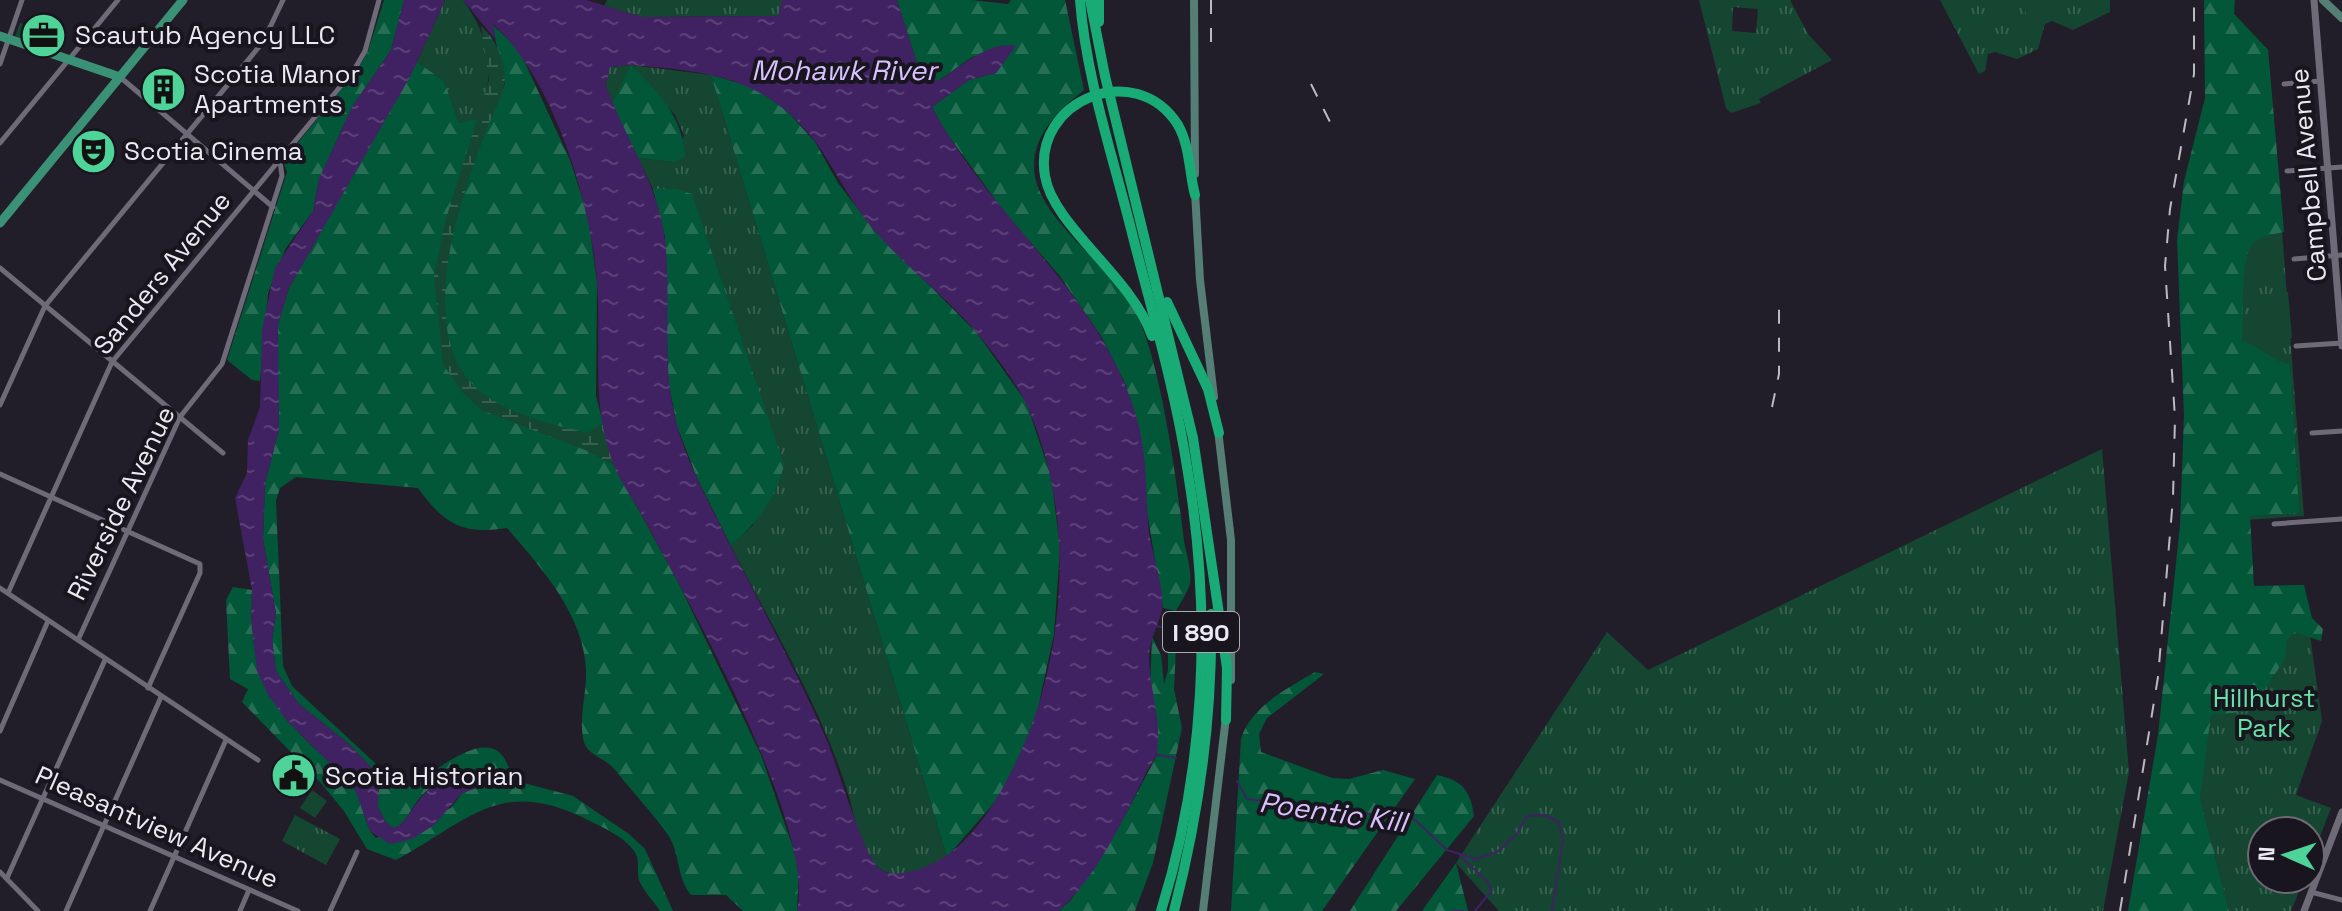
<svg xmlns="http://www.w3.org/2000/svg" width="2342" height="911" font-family="'Space Grotesk',sans-serif">
	<defs>
		<pattern id="grass-tufts" width="24" height="20" patternUnits="userSpaceOnUse" patternTransform="scale(2)"><rect width="24" height="20" fill="#154631"/><path d="M3 7l-1-3M5 7V3M7 7l1-3M15 17l-1-3M17 17v-4M19 17l1-3" fill="none" stroke="#37614f"/></pattern>
		<pattern id="forest-firs" width="22" height="20" patternUnits="userSpaceOnUse" patternTransform="scale(2)"><rect width="22" height="20" fill="#015738"/><path d="M5 1l3.5 6h-7zM16 11l3.5 6h-7z" fill="#266f55"/></pattern>
		<pattern id="wetland-marsh" width="20" height="14" patternUnits="userSpaceOnUse" patternTransform="scale(2)"><rect width="20" height="14" fill="#154631"/><path d="M1 5h8M5 5V1M11 12h8M15 12V8" fill="none" stroke="#37614f"/></pattern>
		<pattern id="water-ripples" width="26" height="14" patternUnits="userSpaceOnUse" patternTransform="scale(2)"><rect width="26" height="14" fill="#402162"/><path d="M2 4q2-2 4 0t4 0M15 11q2-2 4 0t4 0" fill="none" stroke="#5c4179"/></pattern>
	</defs>
	<rect width="100%" height="100%" fill="#221e29"/>
	<g fill="url(#grass-tufts)" fill-rule="evenodd">
		<path d="M445,0H463C491,39 496,74 478,121L459,123L444,81L417,62Z"/>
		<polygon points="607,0 782,0 782,1 778,16 642,17 604,6"/>
		<path d="M1699,0H1790L1808,34L1832,60L1759,99L1761,103L1731,113L1726,108ZM1733,7L1758,9L1756,33L1732,31Z"/>
		<polygon points="1940,0 2110,0 2110,12 2073,30 2052,21 2045,24 2038,49 2017,59 1995,52 1988,54 1985,71 1979,74"/>
		<polygon points="2234,14 2268,50 2304,516 2247,520 2251,593 2304,592 2322,721 2296,795 2331,808 2310,862 2310,831 2262,831 2262,879 2304,879 2291,911 2229,911 2200,797"/>
		<polygon points="20,23 40,30 36,43 15,37"/>
		<path d="M631,65L711,75L947,857C931,868 898,883 879,868C858,851 855,814 847,790C820,705 771,625 731,546L753,525L676,189H653L638,158L674,162L684,135L675,115L632,66L612,104L606,85L609,67Z"/>
		<polygon points="2102,449 2129,772 2103,911 1499,911 1456,863 1607,632 1648,670"/>
		<polygon points="295,815 340,839 326,865 282,841"/>
	</g>
	<g fill="url(#forest-firs)">
		<polygon points="384,0 404,0 391,50 352,107 319,179 313,211 286,248 268,293 260,381 252,380 227,360 287,172 283,161 358,69 368,51"/>
		<path d="M897,0H971L1008,4L1011,0H1065L1084,90C1056,112 1026,141 1036,181C1046,220 1101,262 1126,295C1159,338 1177,484 1184,541C1186,553 1192,572 1190,583C1188,592 1180,603 1176,611L1163,608L1126,385L1101,336L1059,275L1006,214L945,131L932,107L969,80L996,73L1015,46L972,57L938,81L922,79Z"/>
		<path d="M2204,0H2235L2234,14L2268,50L2284,232C2275,234 2261,236 2254,242C2239,255 2244,319 2242,341C2260,346 2272,362 2290,364L2299,513L2250,516L2254,586L2304,585L2312,618L2323,629L2321,641L2295,632L2287,640L2285,659L2250,711L2211,715L2200,797L2229,911H2128L2158,735L2180,525L2184,415L2177,240L2184,181L2205,98Z"/>
		<path d="M492,24L519,50L570,160L588,216L597,283L596,396L614,465L678,582L761,755L799,865L797,911H743L726,895H691C677,878 680,856 670,838C655,815 633,793 616,771C606,757 586,757 583,738C579,717 587,692 586,670C584,615 541,567 507,528C462,535 444,524 418,488L296,477L280,488L276,501L283,666L292,686L375,763L388,782L412,787C431,774 481,730 502,755C509,764 509,774 520,782L573,796L629,834L645,849L673,911H660C654,901 643,891 639,880C636,870 641,861 634,851C624,836 603,828 588,820C500,775 469,821 396,860L367,849L344,811L321,783L242,702L248,689L230,679L226,600L233,587L252,590C250,659 260,695 310,744C324,758 344,772 354,788C364,803 363,825 376,838L451,808L462,793L488,784L486,771C458,775 437,777 418,800C409,811 407,822 394,829L385,821L378,807L372,768L348,743L299,704L276,671L272,640L276,613L263,539L265,484L279,429L277,326L289,288L417,62L444,81L459,123L492,116L505,84Z"/>
		<path d="M631,65C659,93 683,117 685,157L674,162L638,158L612,104Z"/>
		<polygon points="711,75 756,88 788,112 815,142 838,183 874,230 977,333 1026,402 1051,476 1060,548 1054,634 1034,726 1000,796 947,857"/>
		<path d="M653,189H676L692,194L784,465C775,500 757,522 731,546L697,478L677,426L668,380L665,237Z"/>
		<polygon points="1152,637 1161,655 1164,684 1168,670 1168,646 1176,647 1174,689 1182,728 1153,863 1135,911 1059,911 1071,900 1120,825 1157,755 1156,711 1150,692"/>
		<path d="M1315,672L1324,674L1267,718L1259,734L1261,752L1332,778L1349,779L1383,770L1415,779L1322,911H1231L1241,739C1250,707 1288,688 1315,672Z"/>
		<path d="M1437,775C1463,781 1470,790 1474,816L1396,911H1350Z"/>
		<polygon points="1456,863 1468,911 1421,911 1422,911"/>
	</g>
	<path fill="url(#wetland-marsh)" d="M481,26C496,39 508,65 504,86C503,95 496,105 493,114C484,135 477,156 470,177C450,233 427,327 467,378C493,411 549,424 588,433L601,424L614,465L585,450L481,410L461,391L443,364L434,275L445,222L489,80Z"/>
	<g fill="#154631">
		<polygon points="2021,0 2077,0 2030,24"/>
		<path d="M2278,240L2284,278L2281,284L2244,289C2245,261 2249,248 2278,240Z"/>
		<path d="M2288,292L2292,338L2281,343L2246,337C2249,304 2251,293 2288,292Z"/>
		<circle cx="2270" cy="705" r="10"/>
		<polygon points="312,790 327,801 315,818 300,808"/>
	</g>
	<g fill="url(#water-ripples)" fill-rule="evenodd">
		<path d="M404,0H445L411,75L289,288L278,326L279,429L265,484L263,539L276,613L272,640L276,671L299,704L348,743L372,768L379,787L378,807L385,821L394,828C408,822 410,810 419,800C437,778 467,767 495,773L488,784L462,793L434,825L412,839L390,844L370,831L354,787L287,721L268,695L257,671L251,621L252,590L235,498L247,473L248,440L260,407L262,330L275,268L313,211L319,179L352,107L391,50Z"/>
		<path d="M463,0H586L642,17L778,16L782,0H897L922,79L938,81C960,68 988,40 1016,46L996,73L969,80L932,107C976,191 1051,255 1100,336C1120,369 1138,409 1143,448C1147,476 1146,505 1149,533C1152,552 1166,594 1162,610C1158,626 1150,638 1149,656C1149,689 1162,720 1157,752C1156,759 1149,766 1146,773C1123,820 1098,875 1059,911H797C816,826 688,601 645,521C635,501 620,483 613,463C590,403 602,345 597,283C591,203 554,79 493,24L496,40ZM631,65C706,71 764,76 814,140C835,168 850,202 873,229C905,267 946,296 977,333C994,354 1016,381 1027,406C1077,515 1067,660 1014,766C992,811 960,862 908,872C899,874 888,875 880,869C864,858 838,768 828,743C797,671 759,603 724,533C707,498 687,463 677,425C660,365 672,302 665,240C659,185 624,137 606,85L610,67Z"/>
	</g>
	<g fill="none" stroke-linecap="round" stroke-linejoin="round">
		<g stroke="#402162" stroke-width="2">
			<polyline points="1155,626 1161,627"/>
			<polyline points="1157,755 1176,758"/>
			<polyline points="1237,781 1247,799 1414,819 1447,850 1476,859 1497,852 1517,834 1527,816 1544,815 1559,822 1563,839 1552,911"/>
			<polyline points="1460,856 1487,881 1492,890 1475,911"/>
			<polyline points="1453,911 1463,911"/>
		</g>
		<g stroke="#6f6a77" stroke-width="5">
			<polyline points="0,64 22,0"/>
			<polyline points="120,77 273,207"/>
			<polyline points="2284,84 2321,81"/>
			<polyline points="0,143 118,0"/>
			<polyline points="2287,171 2342,167"/>
			<polyline points="2294,259 2342,255"/>
			<polyline points="0,268 223,453"/>
			<polyline points="2296,346 2342,343"/>
			<polyline points="0,405 45,306 263,42 283,0"/>
			<polyline points="2312,433 2342,431"/>
			<polyline points="0,474 200,564 200,573 148,688"/>
			<polyline points="2274,524 2342,519"/>
			<polyline points="0,588 258,760"/>
			<polyline points="8,593 112,362 354,70 365,51 379,0"/>
			<polyline points="78,640 180,417 222,364 282,176 280,161"/>
			<polyline points="0,731 48,621"/>
			<polyline points="0,780 298,911"/>
			<polyline points="0,872 38,911"/>
			<polyline points="7,878 105,660"/>
			<polyline points="2311,892 2342,900"/>
			<polyline points="66,911 161,697"/>
			<polyline points="150,911 226,740"/>
			<polyline points="240,911 249,890"/>
			<polyline points="330,911 357,852"/>
		</g>
		<g stroke="#6f6a77" stroke-width="7">
			<polyline points="2314,0 2342,346"/>
			<polyline points="2304,911 2342,812"/>
		</g>
		<g stroke="#557e76" stroke-width="8">
			<polyline points="1194,0 1195,174"/>
			<polyline points="2323,0 2342,18"/>
			<polyline points="1195,192 1200,280 1214,397"/>
			<polyline points="1218,430 1231,540 1231,680"/>
			<polyline points="1203,911 1226,717"/>
		</g>
		<g stroke="#3b9176" stroke-width="9">
			<polyline points="0,36 120,77"/>
			<polyline points="0,223 183,0"/>
		</g>
		<g stroke="#19ab75" stroke-width="10">
			<path d="M1080,0C1086,79 1114,159 1133,237C1153,315 1176,393 1188,473C1212,618 1205,770 1161,911"/>
			<polyline points="1090,0 1105,76 1193,438 1227,668 1226,720"/>
			<polyline points="1099,0 1099,22"/>
			<polyline points="1167,302 1208,389 1219,433"/>
			<path d="M1152,336C1132,277 1053,226 1045,176C1032,100 1136,58 1178,125C1190,146 1189,172 1195,195"/>
			<path d="M1174,911C1199,814 1213,714 1211,614"/>
		</g>
		<g stroke="#bbb9c1" stroke-width="2" stroke-dasharray="14 14" stroke-linecap="butt">
			<polyline points="1211,0 1211,56"/>
			<polyline points="1311,84 1333,128"/>
			<polyline points="1772,407 1779,374 1779,301"/>
			<polyline points="2120,911 2158,677 2173,498 2175,418 2165,266 2170,209 2194,74 2194,0"/>
		</g>
	</g>
	<defs>
		<symbol id="office-disc" viewBox="-11 -11 22 22"><circle r="9.5" fill="#4ed399" stroke="#19151f"/><path d="M-6-3h4V-5.5h4V-3h4V5H-6ZM-1-4.5V-3h2v-1.5ZM-6 0V1H6V0Z" fill="#111"/></symbol>
		<symbol id="building-disc" viewBox="-11 -11 22 22"><circle r="9.5" fill="#4ed399" stroke="#19151f"/><path d="M-4-6H4V6H1V3H-1V6H-4ZM-2.5-4.3h1.7v1.8h-1.7ZM.8-4.3h1.7v1.8H.8ZM-2.5-1h1.7V.8h-1.7ZM.8-1h1.7V.8H.8Z" fill="#111"/></symbol>
		<symbol id="theatre-disc" viewBox="-11 -11 22 22"><circle r="9.5" fill="#4ed399" stroke="#19151f"/><path d="M-5-5.5Q0-4 5-5.5V0Q5 5 0 6Q-5 5-5 0ZM-3.3-2.5H-1v1.5H-3.3ZM1-2.5H3.3v1.5H1ZM-2.8 1Q0 5.5 2.8 1Z" fill="#111"/></symbol>
		<symbol id="civic-disc" viewBox="-11 -11 22 22"><circle r="9.5" fill="#4ed399" stroke="#19151f"/><path d="M-.6-6.5H3V-4.5H.6V-3L4-1V1h2V6H-6V1h2V-1L-.6-3ZM-1.2 2.5V6h2.4V2.5Z" fill="#111"/></symbol>
	</defs>
	<g fill-rule="evenodd">
		<use href="#office-disc" x="18" y="10" width="51" height="51"/>
		<use href="#building-disc" x="138" y="64" width="51" height="51"/>
		<use href="#theatre-disc" x="68" y="126" width="51" height="51"/>
		<use href="#civic-disc" x="268" y="750" width="51" height="51"/>
	</g>
	<g text-anchor="middle" dominant-baseline="central" stroke-width="8" stroke-linejoin="round" paint-order="stroke">
		<rect fill="#19151f" stroke="#adaab2" stroke-width="2" x="1163" y="612" width="76" height="40" rx="6"/>
		<g font-size="24" font-weight="bold" fill="#eceaf1">
			<text x="1201" y="632">I 890</text>
		</g>
		<g font-size="26" fill="#eceaf1" stroke="#19151f" text-anchor="start">
			<text x="75" y="35">Scautub Agency LLC</text>
			<text x="194" y="74">Scotia Manor<tspan x="194" dy="30">Apartments</tspan></text>
			<text x="124" y="151">Scotia Cinema</text>
			<text x="325" y="776">Scotia Historian</text>
		</g>
		<g font-size="26" fill="#eceaf1" stroke="#19151f">
			<text transform="translate(2308 175) rotate(-95)">Campbell Avenue</text>
			<text transform="translate(162 273) rotate(-51)">Sanders Avenue</text>
			<text transform="translate(121 503) rotate(-64)">Riverside Avenue</text>
			<text transform="translate(157 827) rotate(24)">Pleasantview Avenue</text>
		</g>
		<g font-size="26" fill="#64e3a9" stroke="#19151f">
			<text x="2264" y="698">Hillhurst<tspan x="2264" dy="30">Park</tspan></text>
		</g>
		<g font-size="28" font-style="italic" fill="#d8c1fd" stroke="#19151f">
			<text x="844" y="70">Mohawk River</text>
			<text transform="translate(1333 812) rotate(8)">Poentic Kill</text>
		</g>
	</g>
	<g transform="translate(2286 855) rotate(273)"><circle r="38" fill="#19151f" stroke="#6d6a73" stroke-width="2"/>
	<path d="M0-6L14 30L0 20L-14 30Z" fill="#4ed399"/>
	<text y="-12" font-size="22" font-weight="bold" text-anchor="middle" fill="#eceaf1">N</text>
	</g>
</svg>
